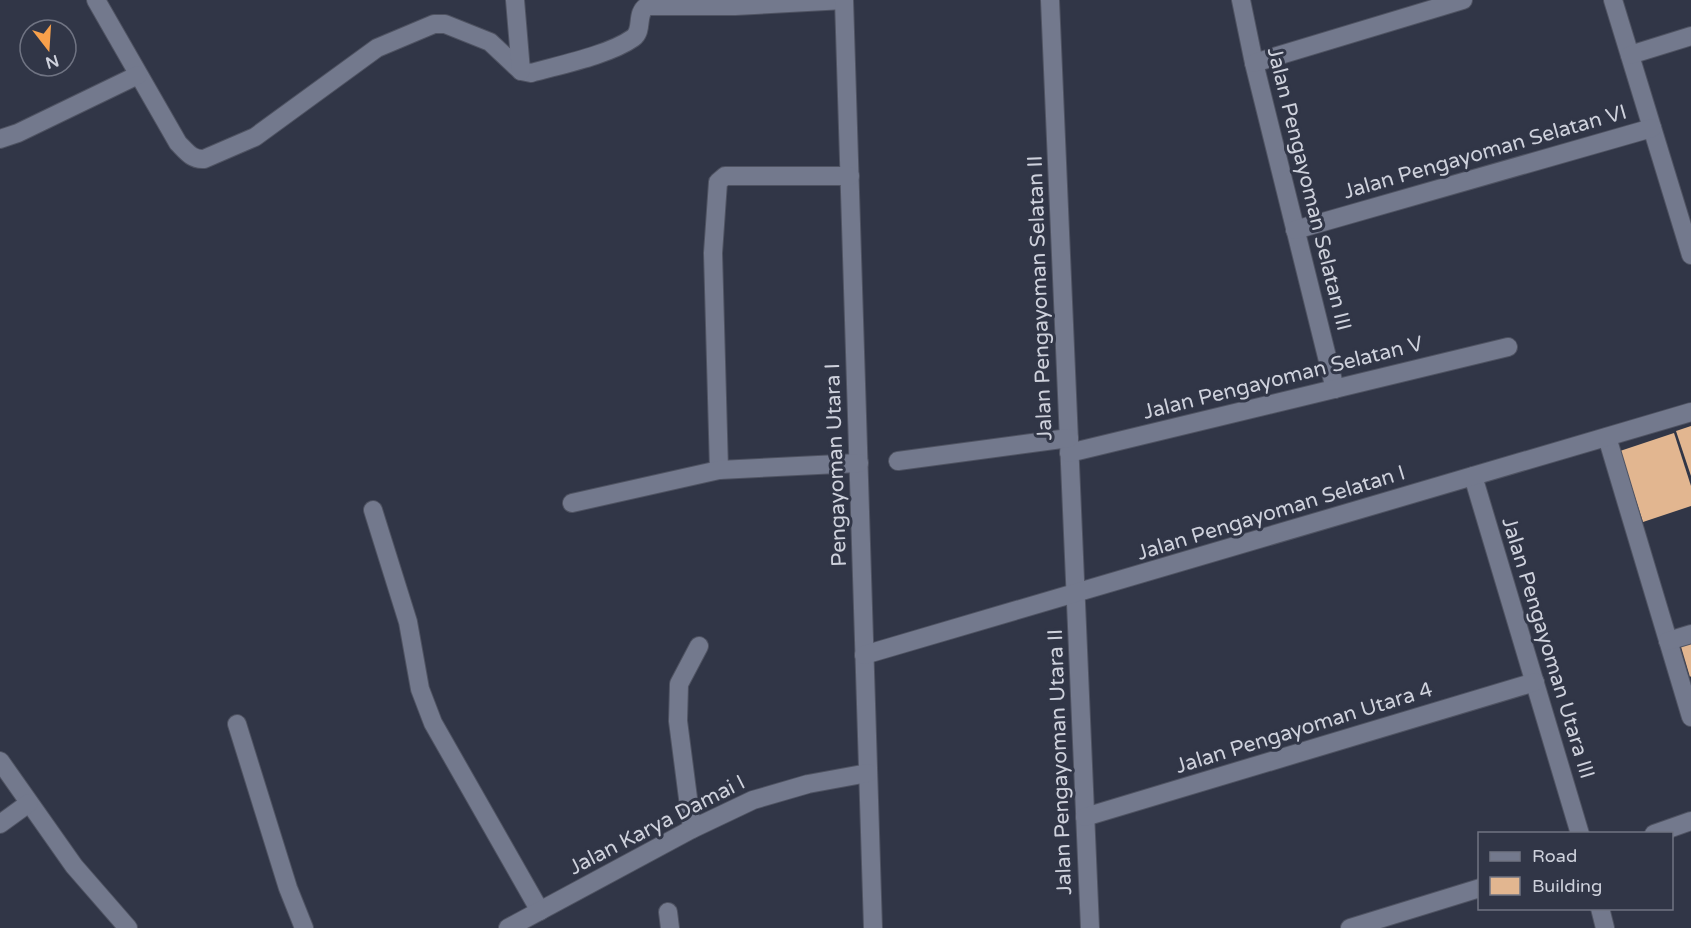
<svg xmlns="http://www.w3.org/2000/svg" width="1691" height="928" font-family="'Varela Round',sans-serif">
	<rect width="100%" height="100%" fill="#313647"/>
	<g fill="#e2b690">
		<polygon points="1691,426 1691,476 1676,431"/>
		<polygon points="1674,433 1691,486 1691,506 1643,522 1620,451"/>
		<polygon points="1691,636 1691,676 1690,677 1679,640"/>
	</g>
	<g fill="none" stroke-linecap="round" stroke-linejoin="round">
		<defs>
			<g id="minor">
				<path d="M96,0L178,143C186,151 192,160 204,159L255,137L377,48L434,24H445L490,42L521,71L531,73C559,65 609,55 633,38C644,30 635,13 647,6H735L844,0"/>
				<polyline points="515,0 521,71"/>
				<polyline points="844,0 873,928"/>
				<polyline points="1050,0 1090,928"/>
				<polyline points="1241,0 1254,63 1335,389"/>
				<polyline points="1613,0 1691,255"/>
				<polyline points="1630,55 1691,36"/>
				<polyline points="1254,63 1463,0"/>
				<polyline points="0,139 18,133 138,75"/>
				<polyline points="1295,230 1652,128"/>
				<polyline points="1607,437 1691,717"/>
				<polyline points="1069,453 1508,347"/>
				<polyline points="898,461 1069,438"/>
				<polyline points="719,470 713,253 718,182 725,176 850,176"/>
				<polyline points="1473,476 1580,834"/>
				<polyline points="572,503 719,470 859,463"/>
				<polyline points="373,510 408,622 420,689 433,723 540,911"/>
				<polyline points="1668,641 1691,634"/>
				<polyline points="864,655 1691,412"/>
				<polyline points="237,724 288,888 304,928"/>
				<polyline points="0,761 74,866 128,928"/>
				<polyline points="1085,817 1535,682"/>
				<polyline points="0,824 29,803"/>
				<polyline points="692,829 678,721 679,684 699,646"/>
				<polyline points="1654,834 1691,821"/>
				<polyline points="1600,908 1605,928"/>
				<polyline points="668,912 670,928"/>
				<polyline points="508,928 692,829 753,800 808,784 868,773"/>
				<polyline points="1350,928 1480,888"/>
			</g>
		</defs>
		<use href="#minor" stroke="#4f5362" stroke-width="20"/>
		<use href="#minor" stroke="#73798d" stroke-width="18"/>
	</g>
	<g text-anchor="middle" dominant-baseline="central" stroke-width="6" stroke-linejoin="round" paint-order="stroke">
		<g font-size="21" fill="#ced1dc" stroke="#313647">
			<text transform="translate(1485 152) rotate(-16)">Jalan Pengayoman Selatan VI</text>
			<text transform="translate(1309 189) rotate(76)">Jalan Pengayoman Selatan III</text>
			<text transform="translate(1040 298) rotate(-92)">Jalan Pengayoman Selatan II</text>
			<text transform="translate(1283 378) rotate(-14)">Jalan Pengayoman Selatan V</text>
			<text transform="translate(836 465) rotate(-92)">Pengayoman Utara I</text>
			<text transform="translate(1271 513) rotate(-17)">Jalan Pengayoman Selatan I</text>
			<text transform="translate(1548 648) rotate(73)">Jalan Pengayoman Utara III</text>
			<text transform="translate(1304 728) rotate(-17)">Jalan Pengayoman Utara 4</text>
			<text transform="translate(1060 762) rotate(-92)">Jalan Pengayoman Utara II</text>
			<text transform="translate(657 825) rotate(-27)">Jalan Karya Damai I</text>
		</g>
	</g>
	<rect x="1478" y="832" width="195" height="78" fill="#313647" stroke="#707483" stroke-width="1.5"/>
	<rect x="1490" y="852" width="30" height="9" fill="#73798d" stroke="#707483" stroke-width="1.5"/>
	<text x="1532" y="862" font-size="18" fill="#ced1dc">Road</text>
	<rect x="1490" y="877" width="30" height="18" fill="#e2b690" stroke="#707483" stroke-width="1.5"/>
	<text x="1532" y="892" font-size="18" fill="#ced1dc">Building</text>
	<g transform="translate(48 48) rotate(163)"><circle r="28" fill="#313647" stroke="#707483" stroke-width="1.5"/>
	<path d="M0-4.5L10 22L0 15L-10 22Z" fill="#f8a04b"/>
	<text y="-9" font-size="16" font-weight="bold" text-anchor="middle" fill="#ced1dc">N</text>
	</g>
</svg>
